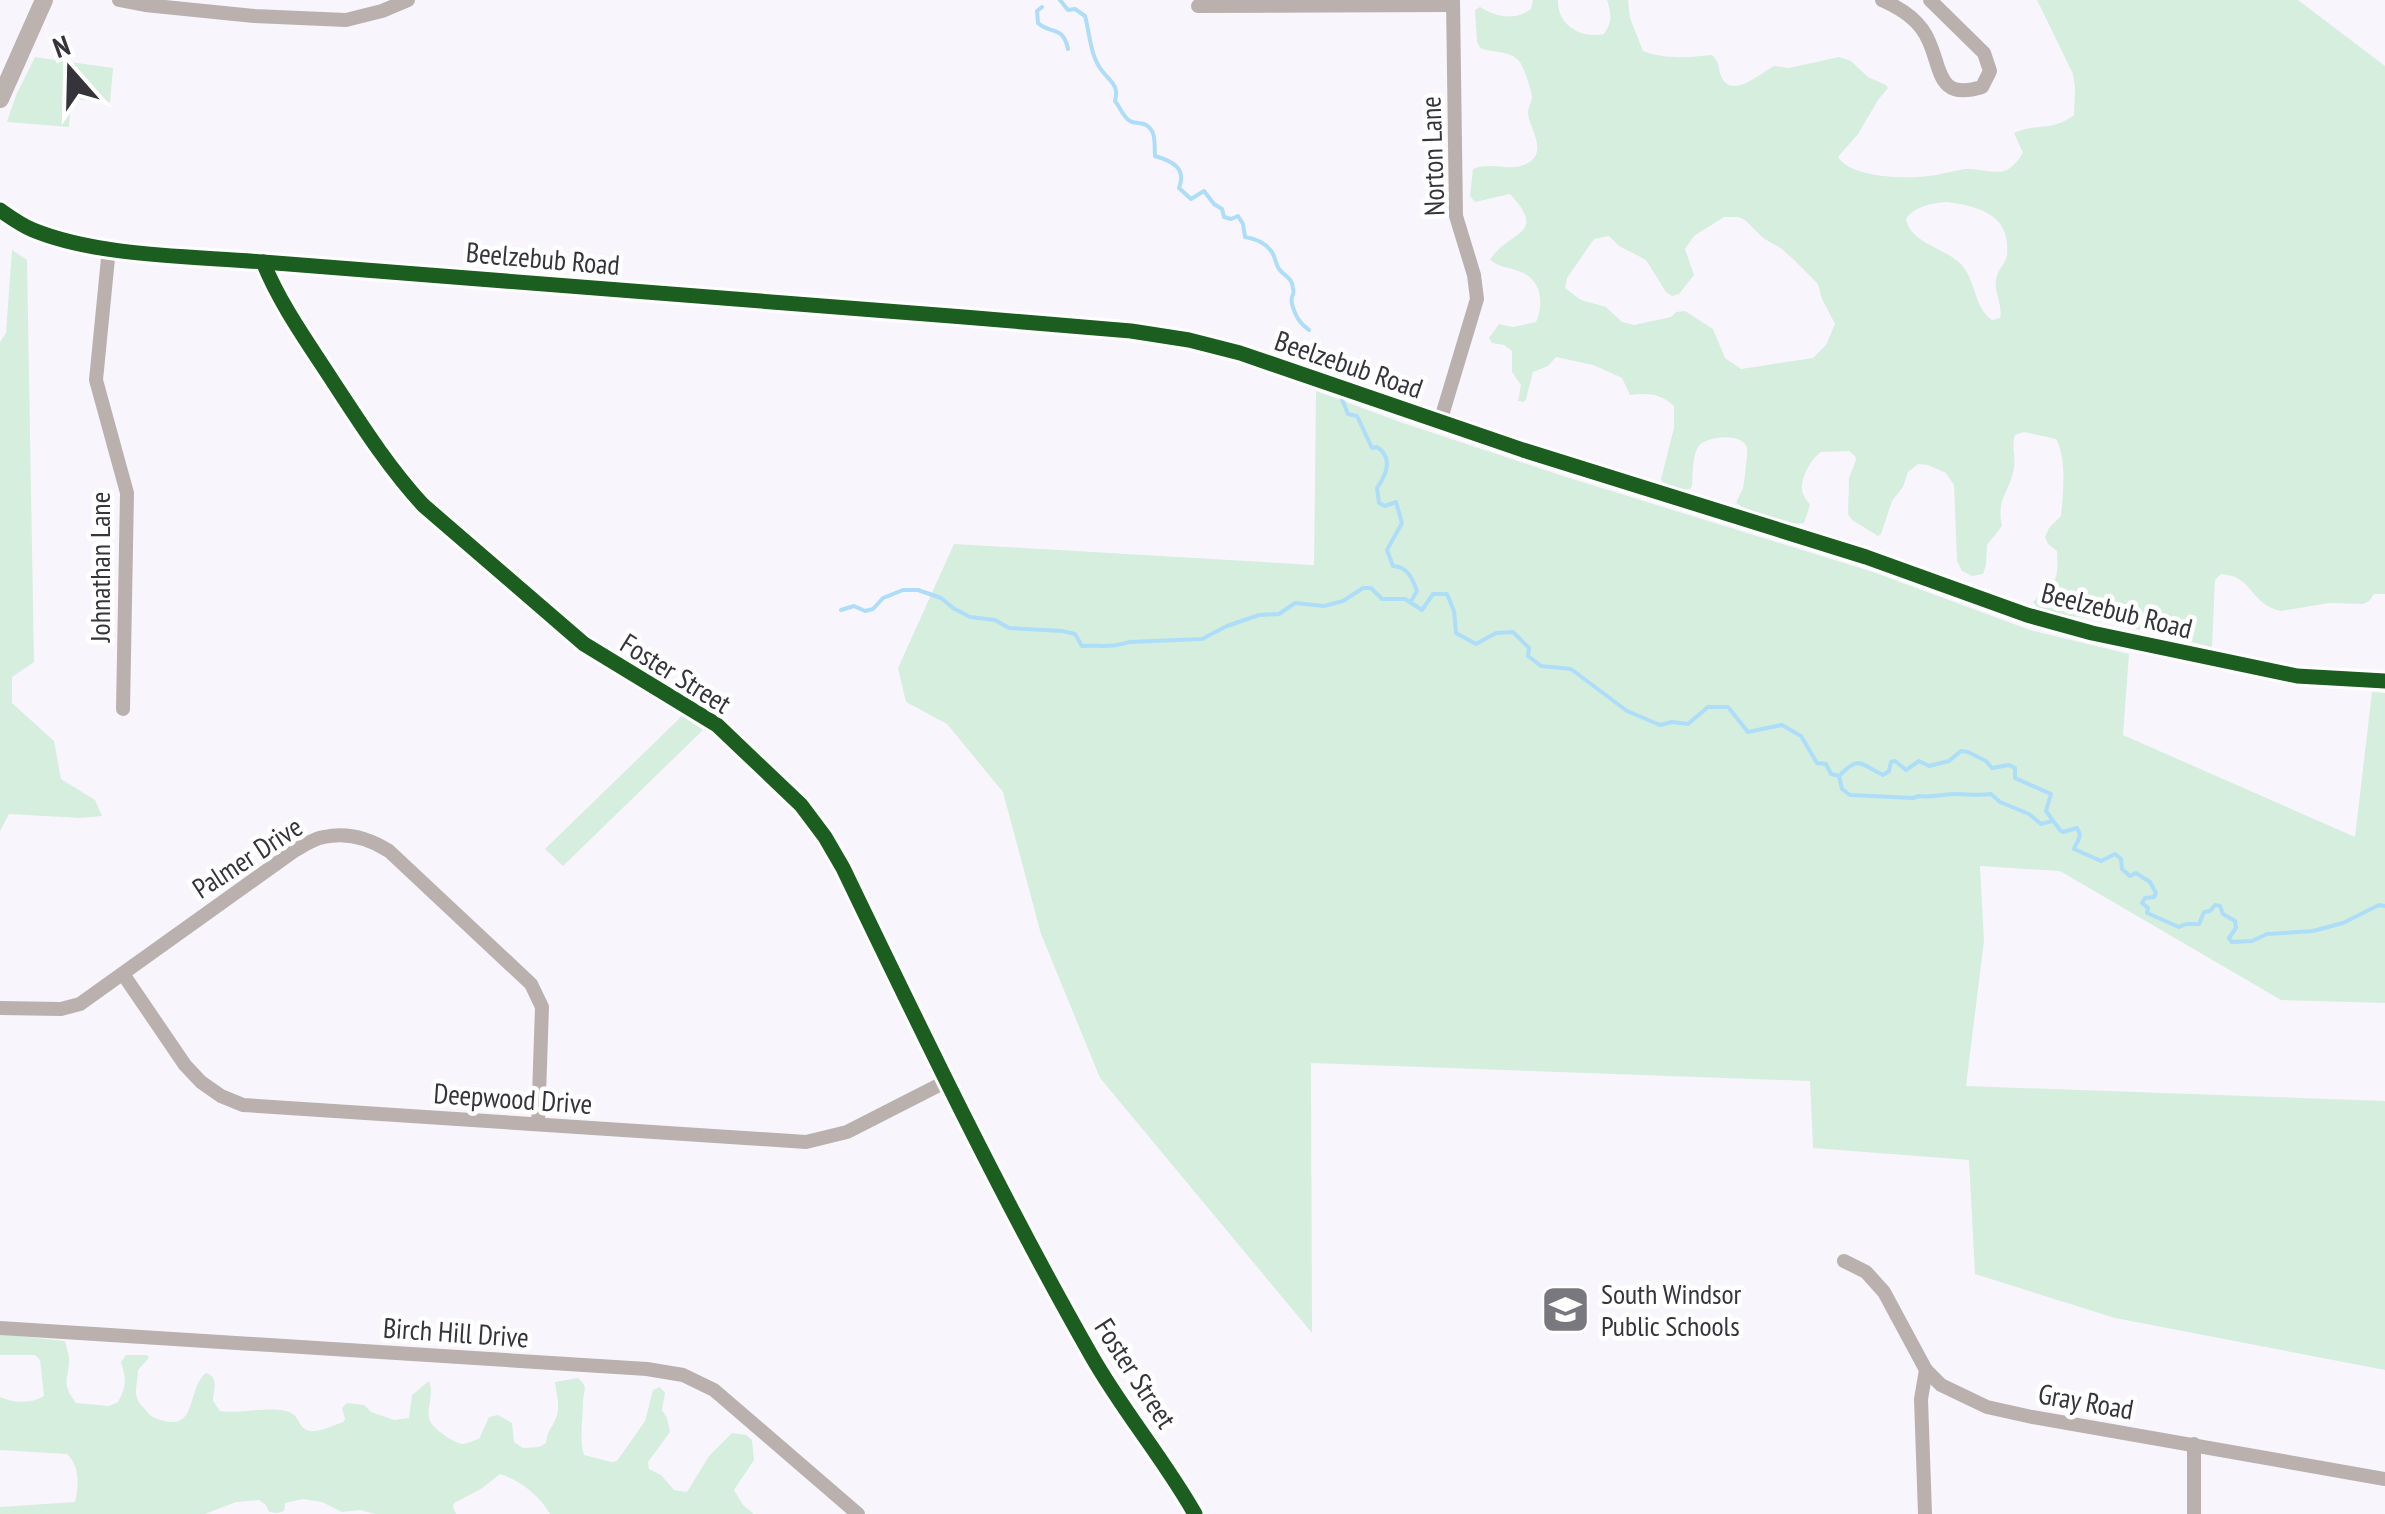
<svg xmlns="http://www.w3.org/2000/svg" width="2385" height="1514" font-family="'PT Sans Narrow',sans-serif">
	<rect width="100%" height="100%" fill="#f8f6fc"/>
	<g fill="#d6eedd" fill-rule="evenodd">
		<path d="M1533,0H1558C1557,25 1581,39 1604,34C1613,21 1611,14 1607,0H1628L1630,18L1643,51C1666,60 1689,57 1712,55C1722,66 1717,68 1722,78C1733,99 1762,72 1774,66L1789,68L1839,57L1851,61L1868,77L1886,85L1888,88L1878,100L1858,134L1838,157C1851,178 1905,179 1928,176C1941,175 1954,170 1967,169C1980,168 1996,175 2007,170C2014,166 2019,159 2023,153L2014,133C2036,122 2050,133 2074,115L2075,89L2073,74L2037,0H2298L2385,66V594H2374L2369,601L2363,604L2329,603L2281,611C2249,604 2254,576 2221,574L2215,580L2212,647L2099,620L2049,613L2040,610L2033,602C2054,582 2059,585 2057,551L2048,544L2045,537L2049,528L2061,516C2063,494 2067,458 2056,439L2024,432L2015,435C2011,447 2016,456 2014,468C2009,494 1996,499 2002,526L1987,545L1986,565L1983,574L1972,576L1962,571L1957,561L1954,485L1946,473L1928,465L1918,464L1908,472L1903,487L1892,501L1881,534L1878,536L1852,520L1848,514L1849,478L1856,460L1855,456L1849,451L1821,452C1811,459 1801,477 1802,490C1803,496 1807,500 1810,505L1804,523C1783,526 1753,515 1736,503C1738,498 1741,493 1743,488C1744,484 1748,452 1747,448C1743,432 1705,436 1698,447C1692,457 1693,475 1692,486L1690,489L1682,490L1664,484L1661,479L1674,428V406C1660,393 1647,393 1630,395L1622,378L1618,376L1593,365L1556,357L1548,366L1533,372L1526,399L1524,402L1518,401L1521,385L1512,372V351L1504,345L1492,343L1489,338L1499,324L1513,327L1536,322C1544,305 1542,280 1521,272C1510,267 1500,268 1490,260C1508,230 1549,236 1510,194L1475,202L1470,196L1473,169C1490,161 1512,173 1528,163C1549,151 1528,127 1528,112C1528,107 1532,102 1532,97C1531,89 1523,64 1518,60C1508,50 1492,53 1480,48L1477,42L1475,10L1480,7C1496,17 1515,21 1531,9ZM1947,202C1973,205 2005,213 2007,243C2007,249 2008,253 2006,259C2003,266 1997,271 1996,280C1994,293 2003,305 2000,318L1992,320C1974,308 1976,280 1961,264C1945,248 1910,243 1906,219C1915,206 1932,203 1947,202ZM1724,217H1738L1745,220L1763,238L1782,249L1794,260L1818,284L1822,299L1835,324L1826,345L1813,358L1741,369L1725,358L1713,329L1685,311L1676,312L1671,317L1634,325L1622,322L1606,307L1581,300L1565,288L1567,278L1594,239L1609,236L1619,246L1646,260L1666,292L1672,296L1679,294L1694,275L1685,249L1694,236Z"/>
		<polygon points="35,57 113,68 110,102 71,99 69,127 7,122 16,95"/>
		<polygon points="12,250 27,260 34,662 12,677 12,703 54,741 61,779 95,800 102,816 80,818 9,814 0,831 0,342 6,333"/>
		<polygon points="1316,391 1403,423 1563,476 1873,572 2030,630 2129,654 2123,735 2355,837 2372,692 2385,693 2385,1003 2281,1000 2060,871 1980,866 1984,941 1966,1086 2385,1101 2385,1370 2115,1318 1975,1274 1969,1160 1813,1148 1810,1081 1311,1063 1312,1333 1100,1078 1041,934 1003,792 947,724 906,702 898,668 954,544 1314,565"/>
		<polygon points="682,716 703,730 563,866 545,849"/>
		<path d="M0,1334L65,1341C66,1347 69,1353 69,1359C69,1381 60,1381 76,1403L109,1406L118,1402C127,1385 126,1379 121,1362L126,1355H147L149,1358L138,1370C138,1385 131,1395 143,1407C147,1411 149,1416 155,1418C200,1436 185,1389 206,1373C220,1378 213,1390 213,1401L220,1411C238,1415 281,1403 294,1415C300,1420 299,1429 311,1431C320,1432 335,1425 343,1422L345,1419L342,1408L347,1403L364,1405L371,1412L394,1420L409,1418L412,1395L429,1381C435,1395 425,1409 430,1421C434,1429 453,1443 463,1444C468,1444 473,1440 479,1439L489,1417L498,1415L512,1423L514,1442L523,1448L539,1447L546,1443C547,1431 552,1428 556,1418C561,1406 556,1393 555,1382L578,1378C580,1380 583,1382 584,1385C586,1388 583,1398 583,1402C583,1420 579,1439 584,1455L611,1462L617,1461L645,1421L653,1390L660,1387L665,1393L662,1410L667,1418L670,1432L648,1462L649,1469L661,1475L674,1490L687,1492L709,1456L732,1433L746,1435L752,1440L754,1460L734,1490L743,1505L754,1514H550C539,1495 521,1481 500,1474L481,1489L454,1503L453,1507L456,1514H376L360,1510L342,1512L322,1502L303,1499L285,1503L284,1511L277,1513L269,1512L266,1505L259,1500L236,1502L205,1514H0V1507L75,1502C79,1486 80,1466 67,1454L0,1450V1397C13,1403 31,1404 44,1396L40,1360L35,1355H0Z"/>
	</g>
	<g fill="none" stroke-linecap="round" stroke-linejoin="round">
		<g stroke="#aeddf9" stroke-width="4">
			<path d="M1060,0L1068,10L1075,9L1085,16C1090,34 1090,57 1103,72C1112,83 1119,86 1115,101C1120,107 1123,117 1130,121C1135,124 1141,122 1146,125C1157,131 1154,146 1155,156C1172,161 1187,168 1179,188L1191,199L1204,191L1214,204L1222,209L1224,217L1231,219L1238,216L1243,224L1245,237C1257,239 1267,243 1273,254C1274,255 1277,267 1279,269C1284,276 1292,277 1293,288C1295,300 1290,291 1292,304C1295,315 1299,323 1309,330"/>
			<path d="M1042,7L1037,11L1038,23C1051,35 1063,25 1068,49"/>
			<path d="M1341,397L1348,414L1357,416L1372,448L1377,447C1394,458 1386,475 1377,488L1379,503L1385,506L1396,502L1402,523L1387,550L1393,566C1408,567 1412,578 1417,591L1411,601"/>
			<path d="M841,610L854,606L865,611L873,609L883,598L903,590H918L941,598L953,608L970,617L995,620L1009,628L1062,631L1075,634L1082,646C1098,645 1114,648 1129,642L1202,639L1227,626L1259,615L1279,614L1295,603L1324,606L1343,601L1363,588H1371L1382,599H1405L1422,610L1433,594H1447L1454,611L1456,633L1476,644L1496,633L1513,632L1529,648L1528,656L1541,666L1571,669L1627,711L1660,725L1672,722L1688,724L1708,707H1728L1748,732L1782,725L1801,736L1817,763L1826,764L1831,774L1839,776L1842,789L1850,795L1913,798L1919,796C1931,798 1943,794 1955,794C1967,794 1979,796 1991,794L2000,802L2029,814L2041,824L2052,821"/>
			<path d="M1839,776C1860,754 1861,765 1883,775L1889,771L1891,762L1895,761L1906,770L1919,761L1929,766L1949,761L1961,751L1968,752L1986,761L1992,768L2009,765L2015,768V778L2051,794L2046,811L2060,830L2063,832L2077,828C2083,838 2077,840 2074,849L2101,861L2115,854L2121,859L2122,869L2130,876L2136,873L2150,882L2156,893L2154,897L2145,898L2142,903L2148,908L2147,913L2179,927L2186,924H2199L2204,912L2210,911L2215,905L2220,906L2223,914L2235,921L2236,928L2229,938L2232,942L2252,941L2267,934L2313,931L2343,923L2379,905L2385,906"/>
		</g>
		<g stroke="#bab1ae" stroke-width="14">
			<polyline points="119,0 145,5 254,16 346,20 382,11 408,0"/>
			<path d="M1882,0C1898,7 1912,15 1922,29C1944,58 1930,103 1982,87L1990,71L1984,53L1930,0"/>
			<polyline points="1198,6 1453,5"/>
			<path d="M0,210C10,217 21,225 33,230C99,257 192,256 263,262C280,304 306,340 330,377C359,421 387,466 423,505L584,644L717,725L801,805L825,837L843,868C922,1032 1001,1197 1091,1355C1122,1410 1164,1459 1195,1514"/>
			<polyline points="109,248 96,380 127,493 123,709"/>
			<polyline points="263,262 964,317 1131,331 1189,340 1240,353 1523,450 1866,557 2027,615 2092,633 2297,676 2385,681"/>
			<polyline points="1440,422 1477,299 1474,275 1456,216 1453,0"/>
			<polyline points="123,974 185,1065 201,1082 221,1096 243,1105 806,1142 847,1132 947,1081"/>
			<path d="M0,1008L61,1009L80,1004L294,851C303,846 314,838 324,837C347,832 370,839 389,851L531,984L542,1007L538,1124"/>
			<polyline points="1844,1261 1866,1272 1884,1292 1926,1370 1941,1385 1987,1407 2032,1417 2385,1479"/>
			<polyline points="0,1328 647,1369 683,1375 714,1390 858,1514"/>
			<polyline points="1925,1514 1921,1399 1926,1370"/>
			<polyline points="2194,1514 2194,1444"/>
		</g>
		<polyline stroke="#bcb3b1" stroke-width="18" points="0,99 44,0"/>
		<defs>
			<g id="cycleway">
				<path d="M0,210C10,217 21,225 33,230C99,257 192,256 263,262C280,304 306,340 330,377C359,421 387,466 423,505L584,644L717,725L801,805L825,837L843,868C922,1032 1001,1197 1091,1355C1122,1410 1164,1459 1195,1514"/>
				<polyline points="263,262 964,317 1131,331 1189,340 1240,353 1523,450 1866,557 2027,615 2092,633 2297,676 2385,681"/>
			</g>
		</defs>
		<use href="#cycleway" stroke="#fff" stroke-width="21"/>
		<use href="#cycleway" stroke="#1b5e20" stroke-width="15"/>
	</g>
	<defs>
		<symbol id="school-square" viewBox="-11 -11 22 22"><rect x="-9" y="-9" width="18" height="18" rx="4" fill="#7a787f" stroke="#fff"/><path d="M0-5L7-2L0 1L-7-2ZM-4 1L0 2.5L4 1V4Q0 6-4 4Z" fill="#fff"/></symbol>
	</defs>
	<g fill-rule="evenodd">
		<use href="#school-square" x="1538" y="1282" width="55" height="55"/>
	</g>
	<g text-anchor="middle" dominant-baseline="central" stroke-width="9" stroke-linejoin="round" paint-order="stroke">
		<g font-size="28" fill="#36343b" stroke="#fff">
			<text transform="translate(1432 156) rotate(-92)">Norton Lane</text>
			<text transform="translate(543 258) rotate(5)">Beelzebub Road</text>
			<text transform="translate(1349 364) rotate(19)">Beelzebub Road</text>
			<text transform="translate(99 567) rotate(-90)">Johnathan Lane</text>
			<text transform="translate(2117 610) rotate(14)">Beelzebub Road</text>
			<text transform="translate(676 673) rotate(32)">Foster Street</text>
			<text transform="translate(247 857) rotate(-33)">Palmer Drive</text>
			<text transform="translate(513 1098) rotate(4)">Deepwood Drive</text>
			<text transform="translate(456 1332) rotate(4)">Birch Hill Drive</text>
			<text transform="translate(1136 1373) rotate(57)">Foster Street</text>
			<text transform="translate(2086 1401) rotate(10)">Gray Road</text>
		</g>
		<g font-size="28" fill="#36343b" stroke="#fff" text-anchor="start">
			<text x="1601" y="1293">South Windsor<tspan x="1601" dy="32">Public Schools</tspan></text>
		</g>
	</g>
	<g transform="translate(70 70) rotate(340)" stroke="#ffffff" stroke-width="8" paint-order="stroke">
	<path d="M0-8L18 38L0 25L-18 38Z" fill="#36343b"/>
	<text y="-15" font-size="28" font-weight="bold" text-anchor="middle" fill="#36343b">N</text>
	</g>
</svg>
